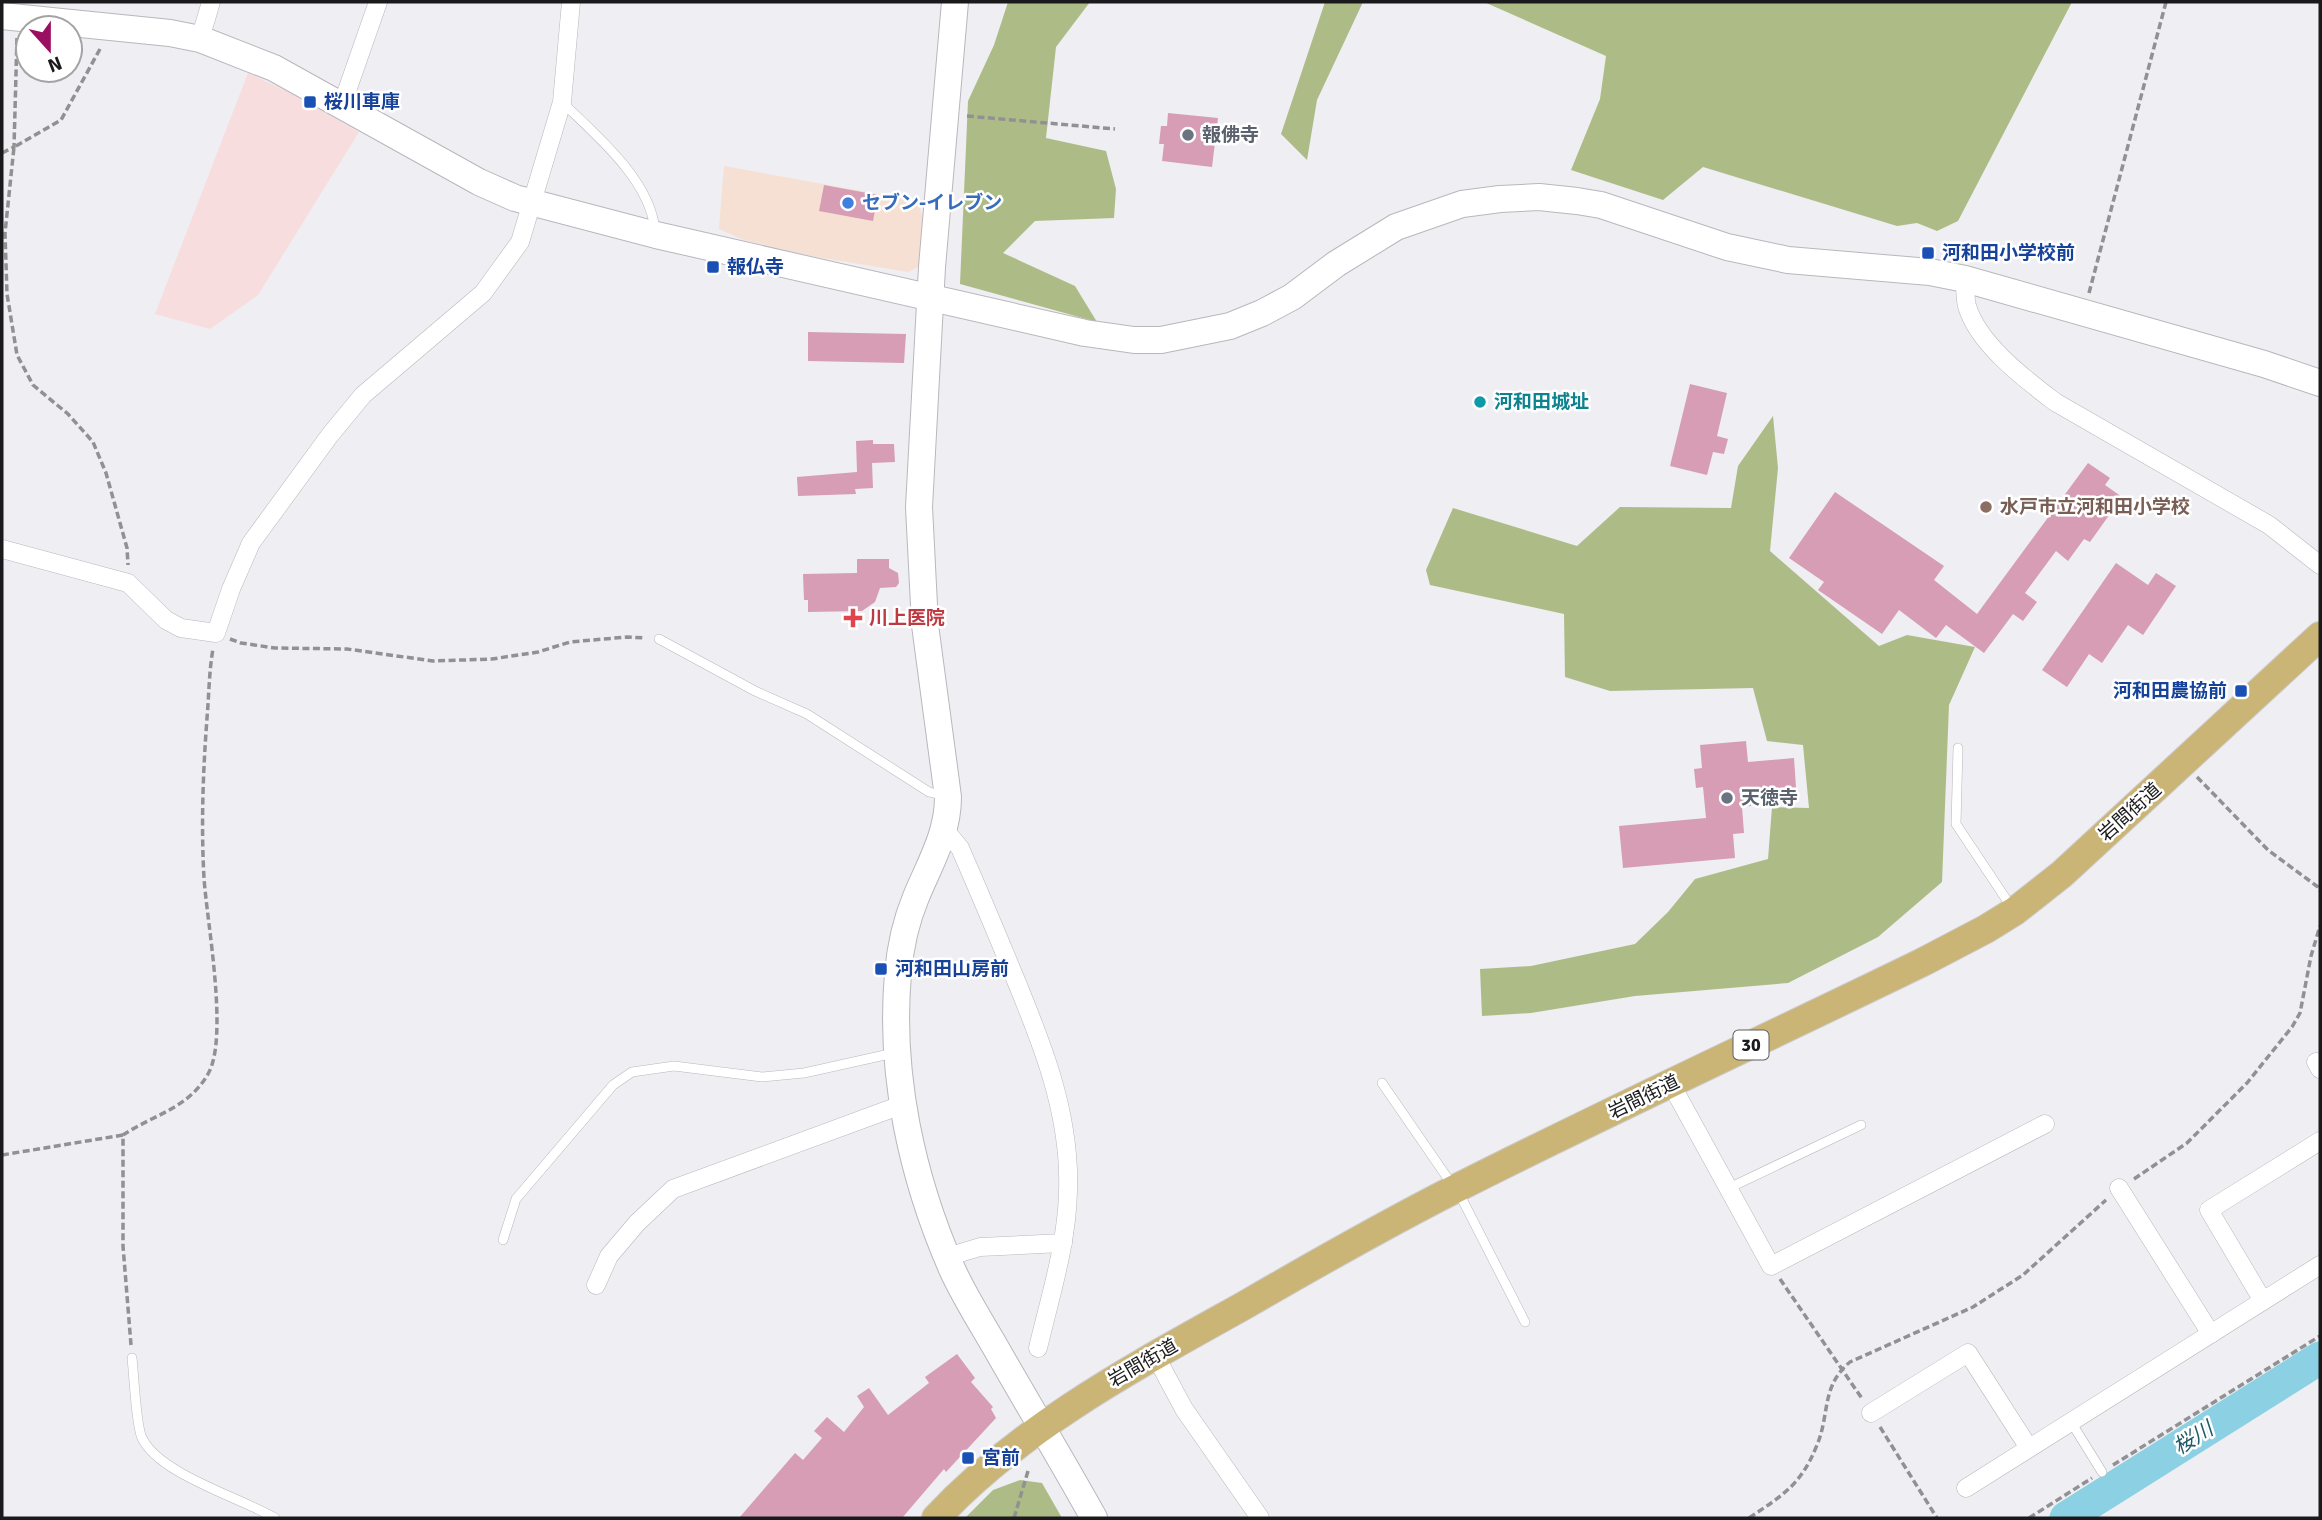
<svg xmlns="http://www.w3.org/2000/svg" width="2322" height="1520" font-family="Signika,'Noto Sans JP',sans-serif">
	<rect width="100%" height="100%" fill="#eeeef3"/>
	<polygon fill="#f6e0d3" points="724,166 917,201 926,224 922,265 908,272 811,256 744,240 719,229"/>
	<polygon fill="#f8ddde" points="248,73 293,94 359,132 258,295 210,329 155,314"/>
	<g fill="#adbc87">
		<polygon points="1008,2 1090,2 1056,47 1046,138 1106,151 1116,189 1114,218 1035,221 1003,253 1075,286 1097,322 960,284 968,101 994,45"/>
		<polygon points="1325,2 1363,2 1317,100 1307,160 1281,134"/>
		<polygon points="1484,2 2072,2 1958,221 1937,231 1917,223 1897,226 1703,167 1663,200 1571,170 1600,99 1606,56"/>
		<polygon points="1773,416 1778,468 1770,551 1879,646 1907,635 1975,647 1949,705 1942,882 1878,937 1788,983 1635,996 1531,1013 1482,1016 1480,969 1531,966 1635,944 1668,912 1695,879 1768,859 1772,807 1809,808 1803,745 1767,741 1753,688 1610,691 1565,677 1564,614 1430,585 1426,570 1453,508 1577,546 1620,507 1731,508 1738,466"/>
		<polygon points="1020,1480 1042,1483 1062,1518 965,1518 993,1490"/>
	</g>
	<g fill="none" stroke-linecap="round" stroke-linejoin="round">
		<polyline stroke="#8cd1e3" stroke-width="33" points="2066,1518 2320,1358"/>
	</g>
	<g fill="#d69db4">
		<polygon points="1168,113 1218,118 1212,167 1162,161 1164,144 1159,144 1161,126 1167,126"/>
		<polygon points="824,185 878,195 873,221 819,211"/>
		<polygon points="808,332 906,334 904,363 808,361"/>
		<polygon points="1690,384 1727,393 1717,436 1728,439 1724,454 1713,452 1707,475 1670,466"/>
		<polygon points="873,440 873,444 894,444 895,462 872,463 873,488 855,489 856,494 798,496 797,477 857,472 856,441"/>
		<polygon points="2088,463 2110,478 2105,485 2122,497 2090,542 2084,539 2068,561 2056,551 2025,593 2037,602 2023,621 2013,614 1984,653 1946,625 1936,638 1899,610 1882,634 1818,590 1824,582 1789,558 1835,492 1944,566 1934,580 1977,614"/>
		<polygon points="857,559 889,559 889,568 898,573 899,583 896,587 880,588 875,602 862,611 808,612 808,600 804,600 803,574 857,573"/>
		<polygon points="2116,563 2148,585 2156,573 2176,586 2143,635 2128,625 2102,663 2089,654 2067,687 2042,670"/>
		<polygon points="1746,741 1748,762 1794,758 1796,788 1750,793 1751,806 1742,807 1744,833 1733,834 1735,858 1623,868 1619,826 1706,818 1703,787 1696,788 1694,769 1702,768 1700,745"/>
		<polygon points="957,1354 975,1378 971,1382 993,1407 991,1409 996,1418 946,1472 944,1469 902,1518 739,1518 795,1453 803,1460 822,1438 814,1431 827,1417 844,1432 864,1407 857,1396 869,1388 888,1415 929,1383 925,1377"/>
	</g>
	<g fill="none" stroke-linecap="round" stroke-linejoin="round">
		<defs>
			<g id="lane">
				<path d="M563,103C597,136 650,180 655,230"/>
				<polyline points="659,639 755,691 807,714 929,792 945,796"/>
				<polyline points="1958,748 1956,824 2012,908"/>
				<polyline points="1382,1083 1462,1199 1525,1322"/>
				<polyline points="1729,1188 1861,1125"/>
				<polyline points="503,1240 516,1199 613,1085 632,1072 674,1066 762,1077 804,1073 894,1053"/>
				<path d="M132,1358C134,1375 136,1426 142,1438C159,1474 241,1498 275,1518"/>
				<polyline points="2071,1422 2102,1472"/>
			</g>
			<g id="street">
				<polyline points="200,39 211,2"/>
				<polyline points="342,105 378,2"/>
				<path d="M1965,279C1965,287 1965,298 1967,306C1978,344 2025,379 2055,402L2269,525L2320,565"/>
				<polyline points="2,549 128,583 166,620 181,628 216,633 231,589 251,543 330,435 363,395 483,293 520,242 562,102 571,2"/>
				<path d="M945,830L960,848C977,887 994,927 1010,966C1040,1038 1071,1112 1068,1191C1067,1244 1050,1297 1038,1348"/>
				<polyline points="2316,1062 2320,1069"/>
				<polyline points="1671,1084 1771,1266 2045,1124"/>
				<polyline points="2119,1188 2211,1334"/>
				<polyline points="947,1257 980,1247 1063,1243"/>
				<polyline points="596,1285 609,1256 637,1223 673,1189 904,1104"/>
				<polyline points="2263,1301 2209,1210 2320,1141"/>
				<polyline points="1155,1355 1184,1409 1260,1518"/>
				<polyline points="1871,1413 1968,1353 2029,1448"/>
				<polyline points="1966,1488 2320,1265"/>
			</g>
			<g id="secondary">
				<path d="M955,2L932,267L919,507L925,625L948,797C948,834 930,863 916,897C906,921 900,948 898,974C889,1074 912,1178 952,1269C966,1300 985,1328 1001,1357C1032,1411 1064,1464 1094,1518"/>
				<polyline points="2,16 170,33 200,39 274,68 479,182 515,198 656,235 1085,333 1134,340 1161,340 1230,326 1262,313 1292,297 1336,264 1396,227 1462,204 1500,199 1539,197 1577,201 1601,205 1727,247 1788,260 1930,272 1965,279 2264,364 2320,383"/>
			</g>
			<path id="primary" d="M936,1518C1022,1426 1136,1366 1245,1305C1314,1265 1384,1225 1455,1189C1609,1111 1767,1038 1923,962L1986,929L2015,911L2062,874L2320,636"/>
		</defs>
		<use href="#lane" stroke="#b8b7bc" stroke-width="10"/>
		<use href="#street" stroke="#b8b7bc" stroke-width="19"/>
		<use href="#secondary" stroke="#b8b7bc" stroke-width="28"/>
		<use href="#primary" stroke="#cdcccd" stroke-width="30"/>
		<g stroke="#919194" stroke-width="3.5" stroke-dasharray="7 3.5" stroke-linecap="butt">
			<polyline points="100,49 61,120 14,147 5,233 7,294 17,355 33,385 68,414 93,442 106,473 127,548 128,565"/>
			<polyline points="967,116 1115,129"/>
			<polyline points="2,153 14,147 17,37"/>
			<polyline points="2089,293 2166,2"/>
			<polyline points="230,639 241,643 275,648 347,649 433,661 492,659 538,652 570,642 627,637 645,638"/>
			<polyline points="2197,777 2268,850 2318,887 2320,891"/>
			<polyline points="2,1155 123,1135"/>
			<polyline points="2134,1179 2187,1143 2247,1083 2292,1027 2300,1013 2311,956 2320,926"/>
			<polyline points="1780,1279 1863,1400"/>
			<path d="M131,1345L123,1246V1135C153,1115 189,1108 208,1074C229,1038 207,923 204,878C201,825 203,772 207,718C209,695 209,671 213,649"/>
			<polyline points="1880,1427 1937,1518"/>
			<polyline points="2113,1465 2320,1336"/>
			<polyline points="1014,1518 1028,1471"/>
			<path d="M1749,1518C1783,1495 1801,1485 1817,1445C1830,1414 1821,1386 1850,1362L1973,1307L2023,1275L2106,1200"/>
			<polyline points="2029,1518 2092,1478"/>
		</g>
		<use href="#lane" stroke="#fff" stroke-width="9"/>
		<use href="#street" stroke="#fff" stroke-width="18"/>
		<use href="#secondary" stroke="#fff" stroke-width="26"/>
		<use href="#primary" stroke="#cab577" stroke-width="28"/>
	</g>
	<g fill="#1a4fb4" stroke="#fff" stroke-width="2.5">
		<rect x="303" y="95" width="14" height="14" rx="3.5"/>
		<rect x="1921" y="246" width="14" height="14" rx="3.5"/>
		<rect x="706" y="260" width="14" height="14" rx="3.5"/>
		<rect x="2234" y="684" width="14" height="14" rx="3.5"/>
		<rect x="874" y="962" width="14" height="14" rx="3.5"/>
		<rect x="961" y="1451" width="14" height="14" rx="3.5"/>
	</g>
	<g fill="#6b7280" stroke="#fff" stroke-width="2.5">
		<circle cx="1188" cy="135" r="7"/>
		<circle cx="1727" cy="798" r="7"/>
	</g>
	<circle fill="#3f7fe0" stroke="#fff" stroke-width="2.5" cx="848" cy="203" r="7"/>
	<circle fill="#0f9aa8" stroke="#fff" stroke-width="2.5" cx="1480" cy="402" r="7"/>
	<circle fill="#8d6e63" stroke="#fff" stroke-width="2.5" cx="1986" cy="507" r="7"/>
	<path fill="#e0444e" stroke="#fff" stroke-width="2.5" d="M849.5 607.5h7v7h7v7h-7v7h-7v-7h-7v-7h7z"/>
	<g text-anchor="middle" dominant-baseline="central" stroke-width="5" stroke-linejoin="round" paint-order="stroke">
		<rect fill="#fff" stroke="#5f5e5f" stroke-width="2" x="1733.5" y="1030.5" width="35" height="29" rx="5"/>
		<g font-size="18" font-weight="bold" fill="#1a191b">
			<text x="1751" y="1045">30</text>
		</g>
		<g font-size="19" font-weight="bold" fill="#164399" stroke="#fff" text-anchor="start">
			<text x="324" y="102">桜川車庫</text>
			<text x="1942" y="253">河和田小学校前</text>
			<text x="727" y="267">報仏寺</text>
			<text x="2227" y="691" text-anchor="end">河和田農協前</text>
			<text x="895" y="969">河和田山房前</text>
			<text x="982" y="1458">宮前</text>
		</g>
		<g font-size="19" font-weight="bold" fill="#5b616d" stroke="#fff" text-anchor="start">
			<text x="1202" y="135">報佛寺</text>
			<text x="1741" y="798">天徳寺</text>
		</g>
		<g font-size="19" font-weight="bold" fill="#366cbe" stroke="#fff" text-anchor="start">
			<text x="862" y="203">セブン-イレブン</text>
		</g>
		<g font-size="19" font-weight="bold" fill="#0d838f" stroke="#fff" text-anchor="start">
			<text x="1494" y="402">河和田城址</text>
		</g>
		<g font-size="19" font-weight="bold" fill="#785e54" stroke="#fff" text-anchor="start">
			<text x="2000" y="507">水戸市立河和田小学校</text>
		</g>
		<g font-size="19" font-weight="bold" fill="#be3a42" stroke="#fff" text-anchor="start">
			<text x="869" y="618">川上医院</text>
		</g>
		<g font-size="19" fill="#1a191b" stroke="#fff">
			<text transform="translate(2130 812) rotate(-42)">岩間街道</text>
			<text transform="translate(1644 1097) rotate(-26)">岩間街道</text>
			<text transform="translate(1143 1363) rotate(-30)">岩間街道</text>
		</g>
		<g font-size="21" font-style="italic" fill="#235c69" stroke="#fff">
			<text transform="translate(2193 1438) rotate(-32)">桜川</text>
		</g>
	</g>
	<rect width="2322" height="1520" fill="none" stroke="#1a191b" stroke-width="7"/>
	<g transform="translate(49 49) rotate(159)"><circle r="33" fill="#ffffff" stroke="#a3a3a4" stroke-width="2"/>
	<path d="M0-5L12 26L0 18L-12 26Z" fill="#9a0f61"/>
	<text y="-10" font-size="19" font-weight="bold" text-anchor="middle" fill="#1a191b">N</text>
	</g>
</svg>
